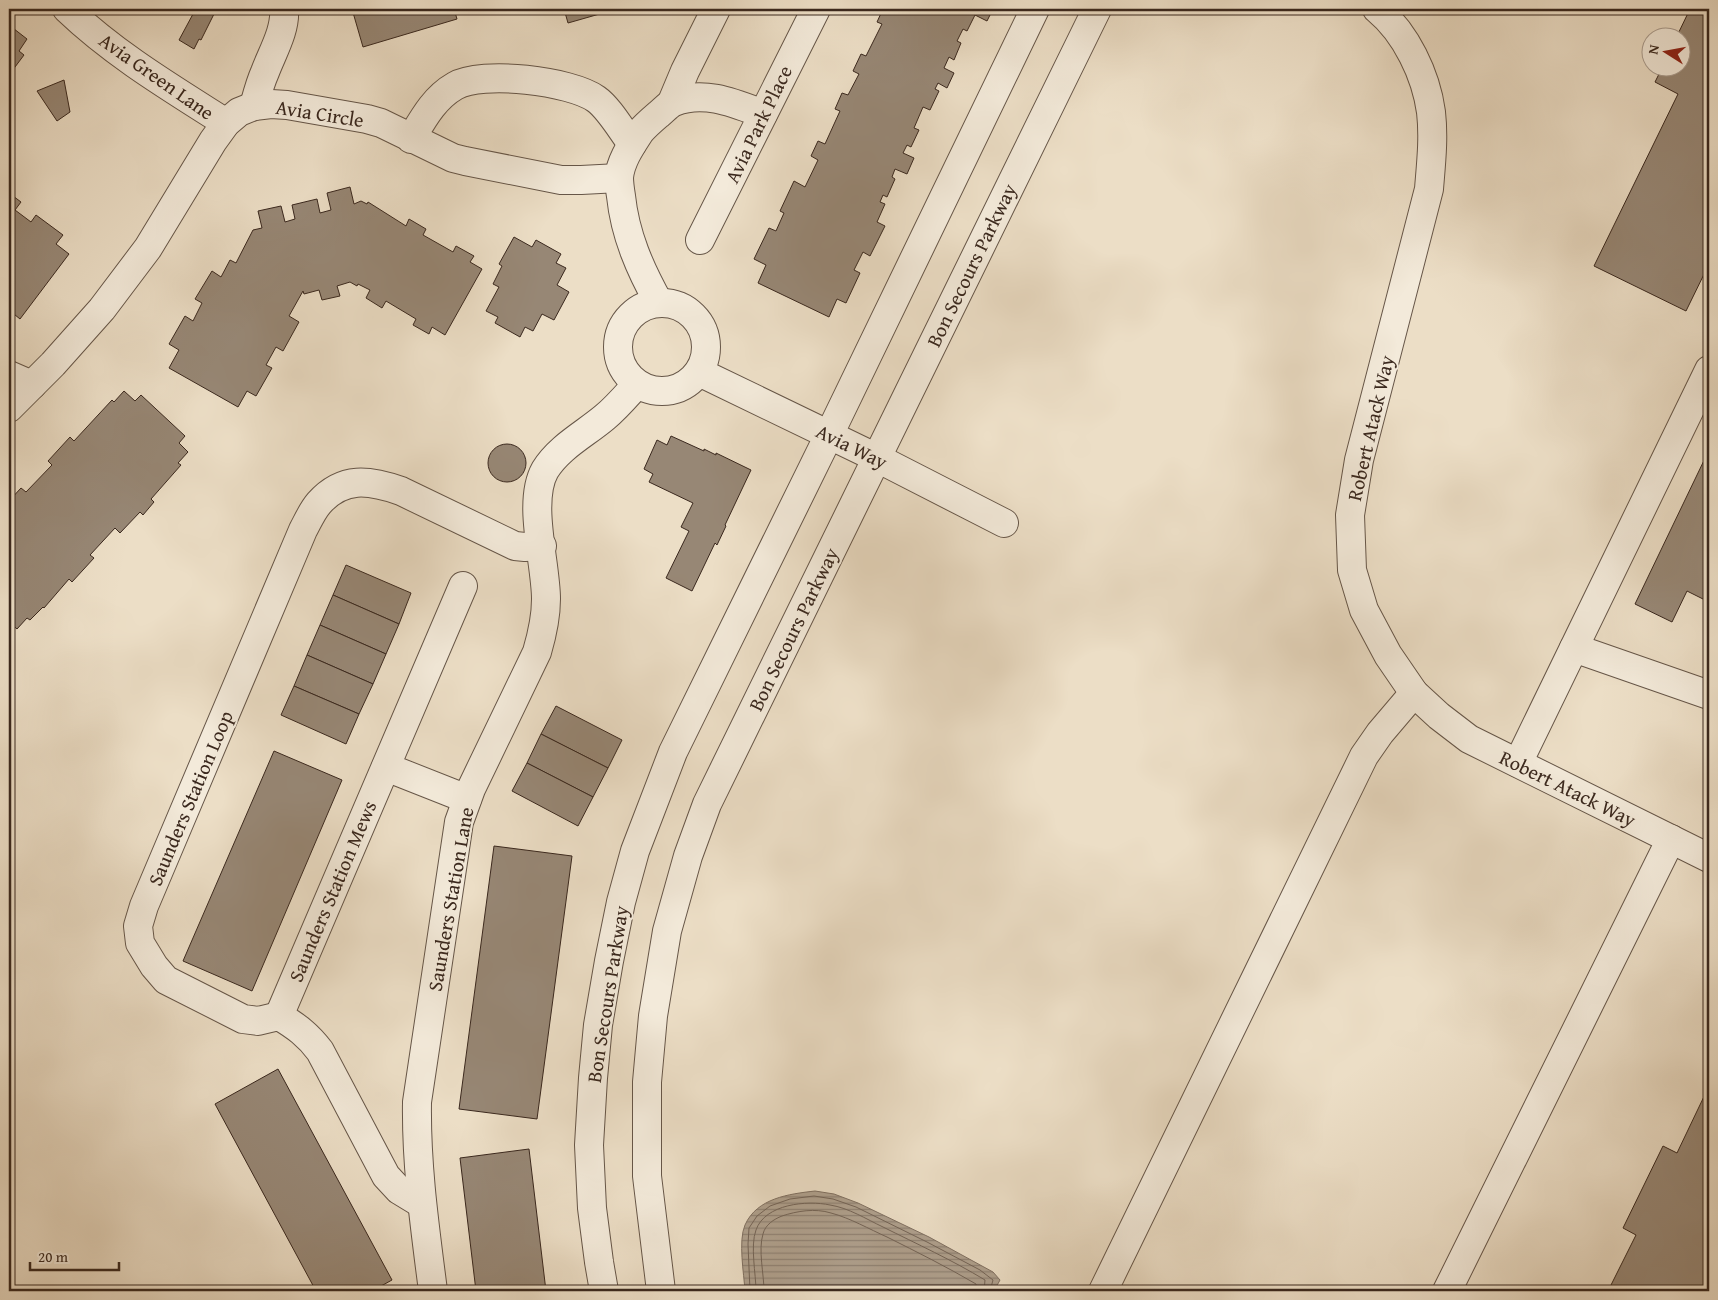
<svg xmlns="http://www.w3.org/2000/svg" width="1718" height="1300" font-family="'Gentium Book Plus',serif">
	<defs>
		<pattern id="water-rules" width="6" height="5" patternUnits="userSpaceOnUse" patternTransform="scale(1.25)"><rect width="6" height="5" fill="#afa08d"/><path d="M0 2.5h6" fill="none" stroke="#8f8273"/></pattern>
	</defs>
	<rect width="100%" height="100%" fill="#ecdec6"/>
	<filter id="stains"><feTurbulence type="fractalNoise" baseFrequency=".004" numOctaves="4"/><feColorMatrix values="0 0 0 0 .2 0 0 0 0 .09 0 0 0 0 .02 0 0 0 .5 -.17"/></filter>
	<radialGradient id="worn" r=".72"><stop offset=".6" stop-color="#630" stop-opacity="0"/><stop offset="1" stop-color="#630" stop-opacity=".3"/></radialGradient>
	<path fill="url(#water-rules)" stroke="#807061" d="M815,1191L834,1194L858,1203L929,1237L982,1266L993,1272L1000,1280L994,1291H745C744,1274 738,1241 745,1225C757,1198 789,1194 815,1191Z"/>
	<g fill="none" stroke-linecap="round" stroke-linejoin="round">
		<g stroke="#746456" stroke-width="1">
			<polyline points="750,1291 748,1244 749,1228 757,1216 770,1206 790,1199 814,1196 833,1199 856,1207 927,1242 980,1270 993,1280 990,1291"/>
			<path d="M756,1291C756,1274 750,1246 756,1230C765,1204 807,1200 830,1205C849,1208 866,1219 883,1227C917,1244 952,1260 985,1280L984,1291"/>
			<path d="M764,1291C764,1274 758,1250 763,1234C765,1225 774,1219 782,1216C797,1211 815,1208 831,1213C850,1218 869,1229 887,1237C917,1252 947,1267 976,1284L977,1291"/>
		</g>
	</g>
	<g fill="#978775" stroke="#3a281e">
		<polygon points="198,9 206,9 214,14 201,40 199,39 194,49 179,40 193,14 194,15"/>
		<polygon points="352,9 454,9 457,19 363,47"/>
		<polygon points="564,9 617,9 568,23"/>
		<polygon points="883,9 993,9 987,21 975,15 967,31 963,29 957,41 961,43 954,60 949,57 944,68 954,73 947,88 938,83 935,89 939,91 930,110 923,107 914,128 919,130 911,147 907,145 903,153 914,158 907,174 895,169 892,177 895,179 887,197 883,195 880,202 885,204 877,222 885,226 870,256 863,252 854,270 860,273 846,303 837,299 829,317 758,283 766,265 754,259 769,228 776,231 784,213 780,211 794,181 805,187 818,160 811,156 818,141 825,144 840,111 835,109 842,93 848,95 859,74 853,71 861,54 866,56 882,24 877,22"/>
		<polygon points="1690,9 1709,9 1709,264 1686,311 1594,266 1678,94 1655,82 1662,68 1680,68 1680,38 1676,38"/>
		<polygon points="9,25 27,39 19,51 24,55 12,71 9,69"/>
		<polygon points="64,80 70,112 57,121 37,91"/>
		<polygon points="350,187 354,204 361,201 367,204 368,202 406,226 409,219 426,229 423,235 453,252 456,246 474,256 470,262 482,269 445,335 432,327 429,334 413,325 416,319 386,301 382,308 366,298 370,290 358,284 357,286 350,282 337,286 340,296 322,300 319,290 304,294 303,291 289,316 299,322 283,351 276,347 266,365 272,368 256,396 247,391 238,407 169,368 179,350 169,344 185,316 193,321 202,303 195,299 212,271 221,277 230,260 236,263 253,230 262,228 258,211 281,206 285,222 295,219 292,205 317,199 320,213 331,210 327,193"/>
		<polygon points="9,193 21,202 15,210 31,222 36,215 63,235 56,244 69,254 20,319 9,310"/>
		<polygon points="514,237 532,247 536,240 561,254 556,263 566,268 557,285 569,292 554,320 542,314 533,331 525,327 520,337 495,323 498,317 486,311 499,287 493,284 502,266 499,264"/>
		<polygon points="124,391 135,401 141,395 185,436 179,443 188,452 178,463 181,465 151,499 154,502 143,515 140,512 120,533 115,528 90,555 94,558 72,582 69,579 44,608 43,607 30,620 27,618 17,629 9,622 9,501 21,488 26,492 52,465 48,461 70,437 74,441 99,414 112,400 114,402"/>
		<polygon points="671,436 704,451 704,449 716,455 716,453 751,470 725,525 726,526 717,545 715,543 692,591 666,578 689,531 681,527 693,503 649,482 653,474 644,469 657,440 667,445"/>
		<circle cx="507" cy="463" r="19"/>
		<polygon points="1709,450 1709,602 1687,591 1672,622 1635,604"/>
		<polygon points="346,565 411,593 399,624 333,595"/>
		<polygon points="333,595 399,624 386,654 320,625"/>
		<polygon points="320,625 386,654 373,684 307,655"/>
		<polygon points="307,655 373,684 359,714 294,686"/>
		<polygon points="294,686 359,714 346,744 281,715"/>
		<polygon points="556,706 622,740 608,768 541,734"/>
		<polygon points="541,734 608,768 593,797 527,763"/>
		<polygon points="274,751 342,780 252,991 183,961"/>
		<polygon points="527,763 593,797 578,826 512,791"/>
		<polygon points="494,846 572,856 537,1119 459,1109"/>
		<polygon points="278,1069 392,1280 372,1291 316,1291 215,1104"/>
		<polygon points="1709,1086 1709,1291 1608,1291 1636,1235 1623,1228 1663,1146 1677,1153"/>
		<polygon points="529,1149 546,1291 476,1291 460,1158"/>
	</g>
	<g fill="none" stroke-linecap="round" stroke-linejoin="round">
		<defs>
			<g id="minor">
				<path d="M67,9C114,54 171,88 226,123"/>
				<path d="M1377,9C1406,33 1426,75 1431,112C1434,138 1431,164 1429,189L1359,460L1350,515L1352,570L1364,610L1388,655L1414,693L1439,716L1469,739L1709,858"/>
				<polyline points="672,102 685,71 716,9"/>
				<path d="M254,106C257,95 260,83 265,72C272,53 286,30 284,9"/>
				<path d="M411,139C423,119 434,98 455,86C482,70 571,81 596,99C609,108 622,131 632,144"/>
				<polyline points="700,240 816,9"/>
				<path d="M659,303C640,269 625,235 621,196C620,190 619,183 619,177C621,160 631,146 640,132C646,125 652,120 659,114C664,110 669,104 674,102C704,90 734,103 763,114"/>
				<circle cx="662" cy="347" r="44"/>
				<polyline points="699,372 877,458 1004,523"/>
				<polyline points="9,375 32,385"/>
				<polyline points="9,408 53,364 102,309 148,248 213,141 226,123 239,112 254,106 271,104 287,105 367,119 381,123 453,158 465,161 561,180 581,180 619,178"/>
				<polyline points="1574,648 1709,695"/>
				<polyline points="1518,763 1709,370"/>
				<polyline points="386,767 467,799"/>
				<polyline points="279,1016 463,586"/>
				<path d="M422,1204L399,1190L386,1176L320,1051C308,1035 296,1026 279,1016L258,1021L243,1019L166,980L154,966L140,943L138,926L144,906L303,530C308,521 312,511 319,503C343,476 369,480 401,491L515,546L525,547L542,546"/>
				<path d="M433,1291C425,1228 416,1166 417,1102L459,822L471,789L537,652C542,635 546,617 546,599C546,563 527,502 545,470C559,447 585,434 605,417C617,407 627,395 637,384"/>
				<polyline points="604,1291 599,1262 592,1208 589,1145 593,1078 598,1025 609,961 621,902 635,851 673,752 829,435 1035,9"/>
				<polyline points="661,1291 647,1176 647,1082 653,1016 667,931 688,856 707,804 1097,9"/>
				<polyline points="1103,1291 1364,756 1380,733 1414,693"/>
				<polyline points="1447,1291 1671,839"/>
			</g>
		</defs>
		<use href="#minor" stroke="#665648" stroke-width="30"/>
		<use href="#minor" stroke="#f3eada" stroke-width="28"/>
	</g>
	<g text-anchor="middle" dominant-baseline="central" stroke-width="4" stroke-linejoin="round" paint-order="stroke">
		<g font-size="20" fill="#3a281e" stroke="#f3eada">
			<text transform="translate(157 76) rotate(35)">Avia Green Lane</text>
			<text transform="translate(320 113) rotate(9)">Avia Circle</text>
			<text transform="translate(758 124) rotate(-64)">Avia Park Place</text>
			<text transform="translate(971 265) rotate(-64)">Bon Secours Parkway</text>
			<text transform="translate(1370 428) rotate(-77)">Robert Atack Way</text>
			<text transform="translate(852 446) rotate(26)">Avia Way</text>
			<text transform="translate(793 629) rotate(-64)">Bon Secours Parkway</text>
			<text transform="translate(1568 788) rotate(26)">Robert Atack Way</text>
			<text transform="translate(190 798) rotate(-67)">Saunders Station Loop</text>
			<text transform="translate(332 891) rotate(-67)">Saunders Station Mews</text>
			<text transform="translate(450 899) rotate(-80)">Saunders Station Lane</text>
			<text transform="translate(607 994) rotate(-81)">Bon Secours Parkway</text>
		</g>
	</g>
	<rect width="1718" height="1300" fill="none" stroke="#ecdec6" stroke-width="30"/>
	<rect x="10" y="10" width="1698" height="1280" fill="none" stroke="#3a281e" stroke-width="2.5"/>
	<rect x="15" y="15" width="1688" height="1270" fill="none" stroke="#3a281e"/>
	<g transform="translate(1666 52) rotate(281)"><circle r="24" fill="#f3eada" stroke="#a99c8f"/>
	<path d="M0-4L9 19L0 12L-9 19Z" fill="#8f2418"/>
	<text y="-8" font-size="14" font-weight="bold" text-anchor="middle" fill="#3a281e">N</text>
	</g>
	<path d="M30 1262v8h89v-8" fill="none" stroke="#3a281e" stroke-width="2.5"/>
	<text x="38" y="1262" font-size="15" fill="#3a281e" stroke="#f3eada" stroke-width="4" paint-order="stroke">20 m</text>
	<rect width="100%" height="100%" filter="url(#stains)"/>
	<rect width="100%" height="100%" fill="url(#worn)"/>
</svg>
